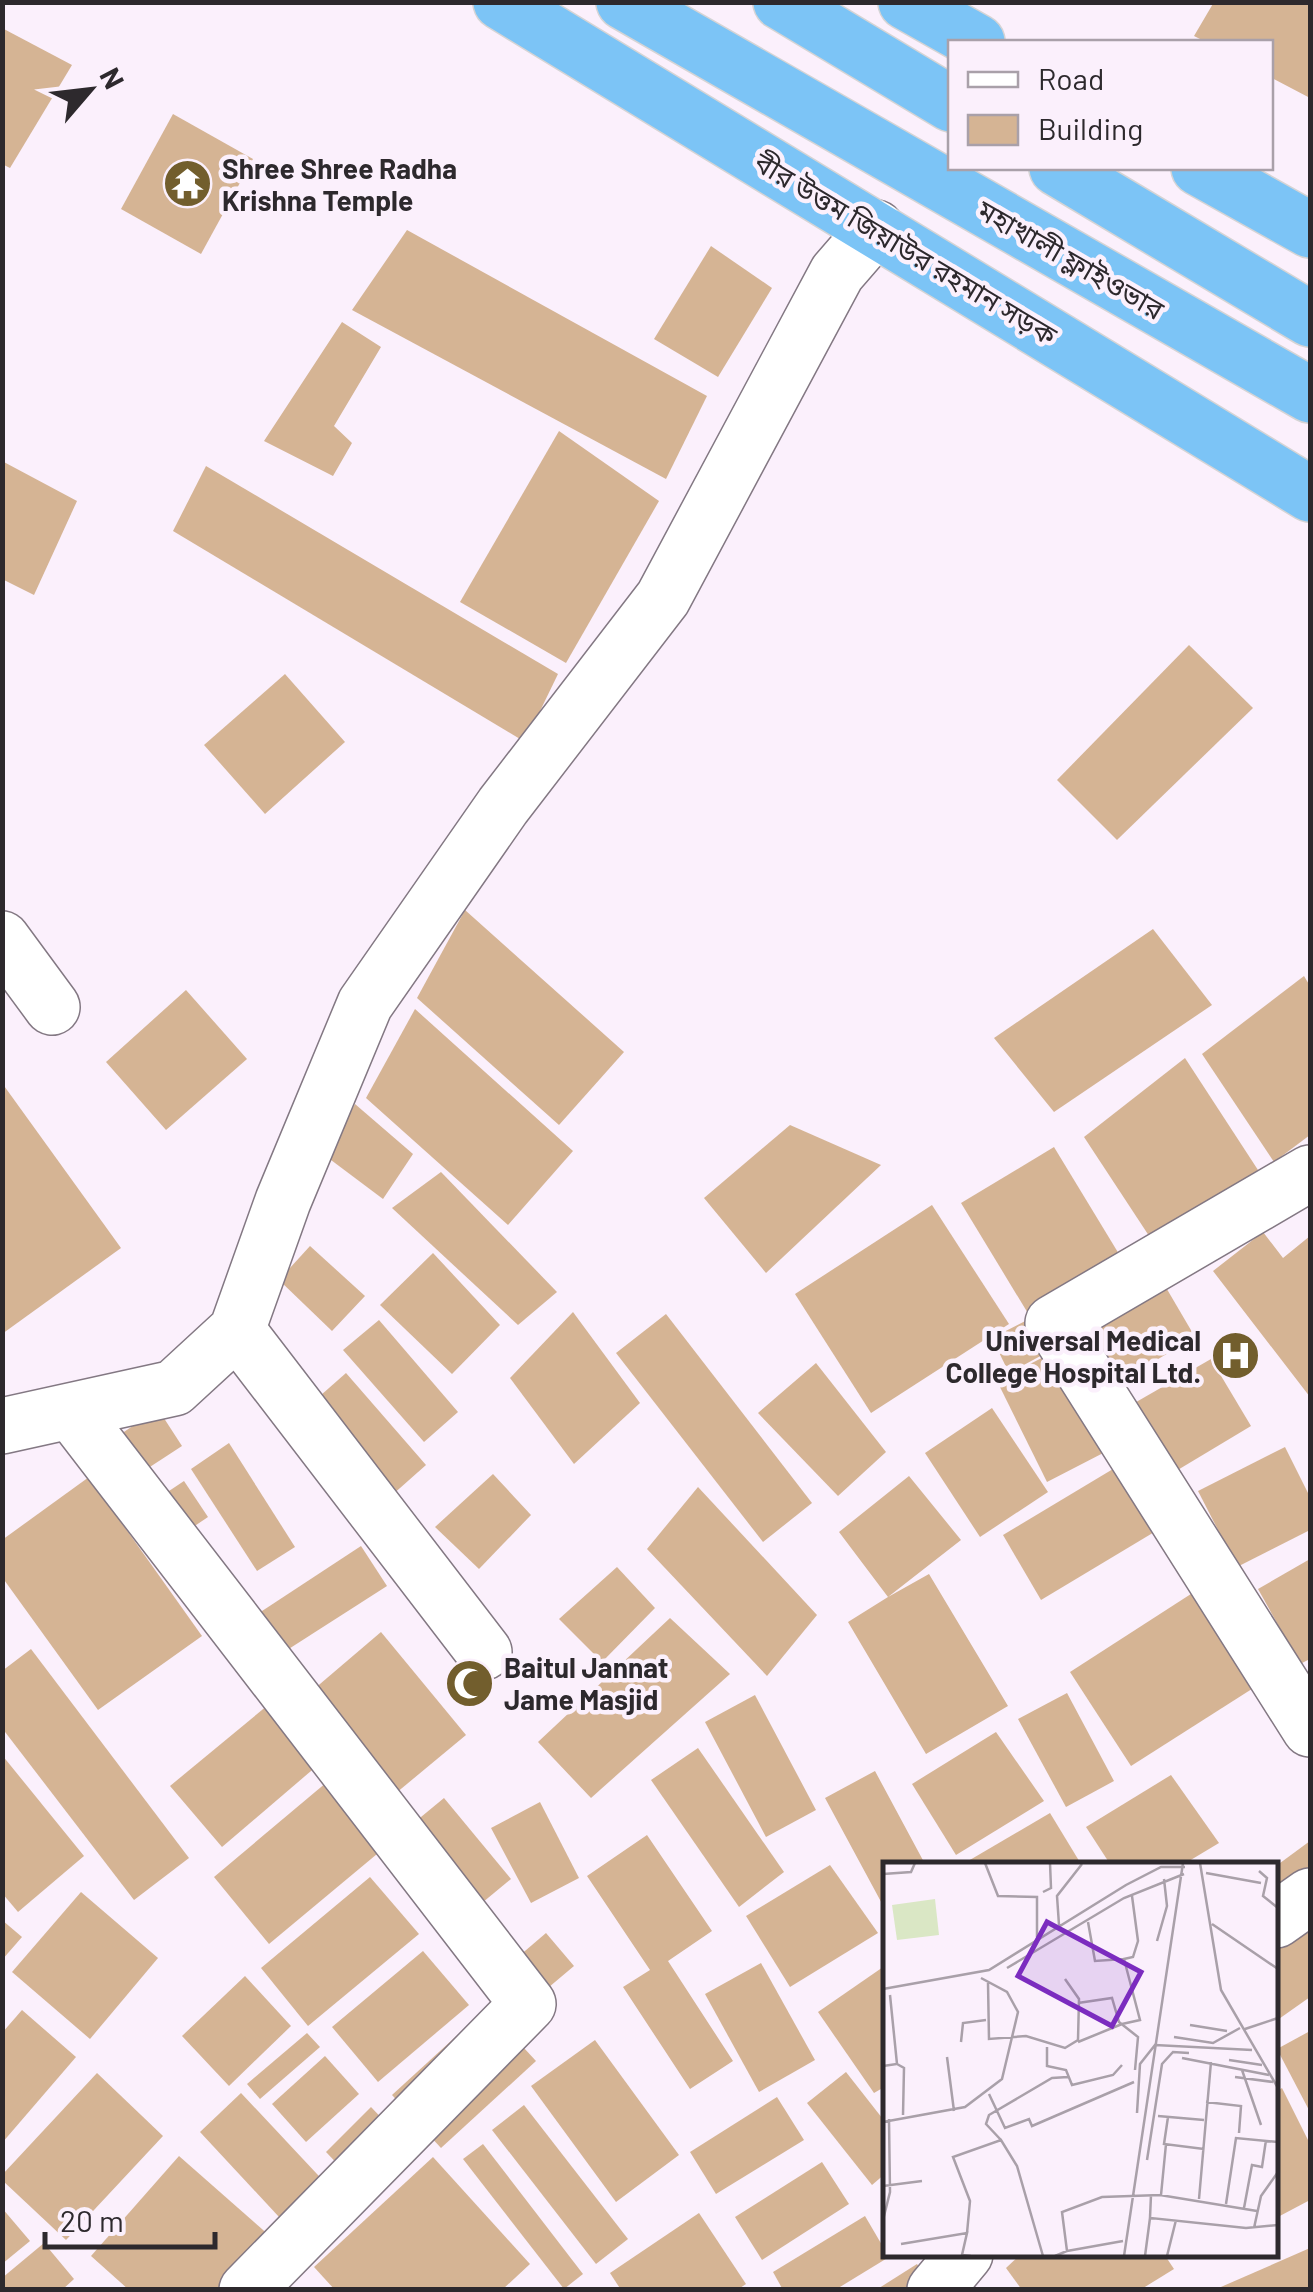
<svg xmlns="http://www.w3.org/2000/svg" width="1313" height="2292" font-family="Barlow,'Noto Sans Bengali',sans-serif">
	<rect width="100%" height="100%" fill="#fbf0fc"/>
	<g fill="#d5b494">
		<polygon points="1214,2 1310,2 1310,98 1270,77 1270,42 1206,42 1194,36"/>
		<polygon points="2,28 72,65 10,168 2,164"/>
		<polygon points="173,114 253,159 201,254 121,209"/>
		<polygon points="407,230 707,396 666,479 352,310"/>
		<polygon points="711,246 772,288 718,377 654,339"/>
		<polygon points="342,322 381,347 334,426 352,443 333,476 264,441"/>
		<polygon points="559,431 659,501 566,663 460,602"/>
		<polygon points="2,461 77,501 34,595 2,579"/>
		<polygon points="206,466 558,674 525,742 173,531"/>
		<polygon points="1189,645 1253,708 1117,840 1057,780"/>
		<polygon points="285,674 345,742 265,814 204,745"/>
		<polygon points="465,910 624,1052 559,1125 417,998"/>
		<polygon points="1153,929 1212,1005 1054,1112 994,1038"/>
		<polygon points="1304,976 1310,986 1310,1135 1274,1162 1202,1054"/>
		<polygon points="186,990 247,1059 166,1130 106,1062"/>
		<polygon points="415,1009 573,1151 508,1225 366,1098"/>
		<polygon points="1185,1058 1258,1170 1155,1245 1084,1137"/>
		<polygon points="2,1083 121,1248 2,1334"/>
		<polygon points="355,1104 413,1154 383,1199 327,1157"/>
		<polygon points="790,1125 881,1165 766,1273 704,1198"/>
		<polygon points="1054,1147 1122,1259 1029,1315 961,1203"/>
		<polygon points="441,1172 557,1292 518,1325 392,1208"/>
		<polygon points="932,1205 1009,1324 871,1413 795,1294"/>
		<polygon points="1263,1232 1283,1258 1310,1236 1310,1397 1213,1271"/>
		<polygon points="310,1246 365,1296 332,1331 279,1280"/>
		<polygon points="433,1253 500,1325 452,1374 380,1305"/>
		<polygon points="1161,1279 1195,1337 1108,1389 1074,1333"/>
		<polygon points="573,1312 640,1403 574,1464 510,1378"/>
		<polygon points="666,1314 812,1503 763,1542 616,1353"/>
		<polygon points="1039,1314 1057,1347 1009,1373 992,1338"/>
		<polygon points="379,1320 458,1412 424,1442 343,1350"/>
		<polygon points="1059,1349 1109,1450 1047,1482 997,1381"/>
		<polygon points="1211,1359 1251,1426 1171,1474 1131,1405"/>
		<polygon points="816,1363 886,1452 838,1496 758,1413"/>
		<polygon points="346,1373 426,1465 391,1496 312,1403"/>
		<polygon points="992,1408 1048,1492 980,1537 925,1453"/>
		<polygon points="158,1409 182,1446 136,1476 112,1440"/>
		<polygon points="229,1443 295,1547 257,1571 191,1469"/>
		<polygon points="1285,1447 1310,1497 1310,1530 1237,1567 1198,1491"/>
		<polygon points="1118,1466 1156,1531 1041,1600 1003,1535"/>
		<polygon points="493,1474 531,1515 479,1569 435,1527"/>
		<polygon points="909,1476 961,1540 888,1597 929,1574 1008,1706 926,1754 848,1622 888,1597 839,1532"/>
		<polygon points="89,1477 202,1636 98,1710 2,1577 2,1540"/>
		<polygon points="184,1481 208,1517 162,1548 139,1511"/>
		<polygon points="698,1487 817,1615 767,1676 647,1549"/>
		<polygon points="361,1546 387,1586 284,1652 259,1613"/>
		<polygon points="1310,1559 1310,1659 1300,1664 1258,1589"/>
		<polygon points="617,1567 655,1608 602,1662 559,1619"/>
		<polygon points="1194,1592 1255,1687 1131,1766 1070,1672"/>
		<polygon points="670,1618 730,1674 591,1798 538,1742"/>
		<polygon points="381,1632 466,1735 378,1808 293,1707"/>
		<polygon points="31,1649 189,1858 134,1900 2,1728 2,1671"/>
		<polygon points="1067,1693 1114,1781 1066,1807 1018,1719"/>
		<polygon points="755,1695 816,1810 766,1837 705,1722"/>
		<polygon points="268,1705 318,1765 222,1847 170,1786"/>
		<polygon points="996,1732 1044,1801 956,1855 912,1784"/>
		<polygon points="698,1748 784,1872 739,1907 651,1780"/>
		<polygon points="2,1755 84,1856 18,1912 2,1893"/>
		<polygon points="875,1771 925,1864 886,1864 886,1911 825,1798"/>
		<polygon points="1171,1775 1219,1843 1184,1864 1110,1864 1086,1827"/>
		<polygon points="327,1782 383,1849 269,1944 214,1877"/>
		<polygon points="444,1798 511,1879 465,1917 398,1836"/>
		<polygon points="540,1802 579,1878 531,1903 491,1828"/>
		<polygon points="1050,1813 1081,1864 963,1864"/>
		<polygon points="647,1835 712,1931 668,1961 733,2061 690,2089 623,1987 650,1970 587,1876"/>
		<polygon points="1310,1841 1310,1997 1276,2021 1276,1866"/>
		<polygon points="830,1865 878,1933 790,1987 746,1916"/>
		<polygon points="370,1877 419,1934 308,2026 261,1968"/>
		<polygon points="81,1892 158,1958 90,2039 12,1972"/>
		<polygon points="2,1920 22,1937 2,1960"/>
		<polygon points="546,1933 574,1966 511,2019 484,1986"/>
		<polygon points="423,1951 469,2005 378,2082 332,2027"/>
		<polygon points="761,1963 815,2060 759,2092 705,1994"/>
		<polygon points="886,1965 886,2086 874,2093 818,2012"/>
		<polygon points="245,1976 291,2026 229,2086 182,2036"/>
		<polygon points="487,2008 536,2061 441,2148 392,2095"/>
		<polygon points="22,2010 76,2057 2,2143 2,2033"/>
		<polygon points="1310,2031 1310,2112 1277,2049"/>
		<polygon points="307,2033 320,2047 260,2099 247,2084"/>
		<polygon points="595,2040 679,2155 616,2202 531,2086"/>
		<polygon points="325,2056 359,2094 306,2142 272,2104"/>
		<polygon points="846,2072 886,2123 886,2173 872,2185 807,2103"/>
		<polygon points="97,2073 163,2136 66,2240 2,2180 2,2175"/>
		<polygon points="1282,2088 1310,2144 1310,2200 1276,2218 1276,2092"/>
		<polygon points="241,2093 347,2206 305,2245 200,2132"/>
		<polygon points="777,2097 804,2140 716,2194 690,2152"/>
		<polygon points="524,2105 628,2239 596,2264 492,2130"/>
		<polygon points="371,2107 413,2151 368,2196 326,2152"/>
		<polygon points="483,2144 583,2274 564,2289 463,2159"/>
		<polygon points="179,2156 296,2259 268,2290 129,2290 91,2256"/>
		<polygon points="433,2157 530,2264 502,2290 335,2290 314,2267"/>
		<polygon points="822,2162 849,2204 762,2260 735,2217"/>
		<polygon points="2,2208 30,2241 2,2264"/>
		<polygon points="699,2213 746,2284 737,2290 621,2290 610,2273"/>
		<polygon points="865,2216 889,2257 835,2290 783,2290 773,2272"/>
		<polygon points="44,2243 74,2279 62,2290 2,2290 2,2278"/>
		<polygon points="1310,2248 1310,2290 1214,2290"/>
		<polygon points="1021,2254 1164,2254 1174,2269 1140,2290 1022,2290 1006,2268"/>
		<polygon points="917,2264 933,2290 876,2290"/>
	</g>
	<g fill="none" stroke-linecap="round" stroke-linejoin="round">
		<defs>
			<g id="minor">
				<polyline points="2,939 52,1007"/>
				<polyline points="1310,1173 1053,1323 1310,1729"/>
				<polyline points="237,1330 484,1652"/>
				<polyline points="72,1412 528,2004 247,2290"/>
				<polyline points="2,1426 174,1388 237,1330 283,1201 365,1004 503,806 663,598 837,273 876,228"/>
				<polyline points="1276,1920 1310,1896"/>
				<polyline points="935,2290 965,2254"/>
			</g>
			<g id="highway">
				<polyline points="501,2 1310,494"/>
				<polyline points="624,2 1310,395"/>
				<polyline points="781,2 951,104"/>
				<polyline points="906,2 977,42"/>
				<polyline points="1057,168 1310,319"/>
				<polyline points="1199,168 1310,230"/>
			</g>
		</defs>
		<use href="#minor" stroke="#837883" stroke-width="58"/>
		<use href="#highway" stroke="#d5d4d5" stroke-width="58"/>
		<use href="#minor" stroke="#fff" stroke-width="55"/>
		<use href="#highway" stroke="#7cc4f6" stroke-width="55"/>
	</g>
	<defs>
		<symbol id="temple-disc" viewBox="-11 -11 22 22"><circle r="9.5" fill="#725e2d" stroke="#fbf0fc"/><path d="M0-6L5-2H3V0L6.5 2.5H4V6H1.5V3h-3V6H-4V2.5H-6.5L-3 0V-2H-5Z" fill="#fff"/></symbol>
		<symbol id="hospital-disc" viewBox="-11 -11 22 22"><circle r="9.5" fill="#725e2d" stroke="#fbf0fc"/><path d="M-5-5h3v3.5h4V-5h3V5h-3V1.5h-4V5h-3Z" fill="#fff"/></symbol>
		<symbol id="mosque-disc" viewBox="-11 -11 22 22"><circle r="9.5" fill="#725e2d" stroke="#fbf0fc"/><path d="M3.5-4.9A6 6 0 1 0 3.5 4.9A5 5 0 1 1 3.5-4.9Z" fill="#fff"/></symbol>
	</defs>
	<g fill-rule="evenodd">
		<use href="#temple-disc" x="160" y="156" width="55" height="55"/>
		<use href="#hospital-disc" x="1208" y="1328" width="55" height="55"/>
		<use href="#mosque-disc" x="442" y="1656" width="55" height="55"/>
	</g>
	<g text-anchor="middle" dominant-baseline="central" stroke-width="9" stroke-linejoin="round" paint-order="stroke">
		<g font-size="28" font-weight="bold" fill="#2d292d" stroke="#fbf0fc" text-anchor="start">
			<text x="222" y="168">Shree Shree Radha<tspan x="222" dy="32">Krishna Temple</tspan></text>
			<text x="1201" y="1340" text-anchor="end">Universal Medical<tspan x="1201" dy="32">College Hospital Ltd.</tspan></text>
			<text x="504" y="1667">Baitul Jannat<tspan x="504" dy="32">Jame Masjid</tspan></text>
		</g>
		<g font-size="28" fill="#2d292d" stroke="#fbf0fc">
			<text transform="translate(906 248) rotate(31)">বীর উত্তম জিয়াউর রহমান সড়ক</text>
			<text transform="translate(1071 259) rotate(30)">মহাখালী ফ্লাইওভার</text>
		</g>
	</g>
	<g transform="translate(883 1862)">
		<rect width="395" height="395" fill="#fbf0fc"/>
		<path d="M52,37L56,73L14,78L9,43Z" fill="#dae7c5"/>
		<path fill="none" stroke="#a9a0a9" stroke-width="2.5" d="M102,1L115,34L154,35V75M317,1L338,128L395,226M376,9L384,16L380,34L395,46M323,11L378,21M0,12L28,10L32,1M160,30L168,26L167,1M205,60L212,99L241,97M329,62L395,107M176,63L174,34L199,2M274,79L284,44L281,17M124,106L241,36L301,12M105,121L106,177L143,174L182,186L195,178L196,137L182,117M0,127L106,108L243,23L278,5H302M195,141L229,136L236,160L255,175L252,208M239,162L257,158L241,97L250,95L255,79L249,34M307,163L344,169M362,167L395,156M291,175L330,181L357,166M78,180L80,161L103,158M195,180L239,162M164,185V204L183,208L189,223L230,213L239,203M64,195L71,249M299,196L386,213M346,198L379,203M14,202L21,206L20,253M0,204L14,202L7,133M359,208L378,263M352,215L390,220M106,232L122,266L146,257L149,264L251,220M323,240L358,244L356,271M254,251L257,202L272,183L369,188M275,254L321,258M285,255L281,282L321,287M0,260L82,245L119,217L135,150L124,130L98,116M118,278L103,262L106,253L169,216L185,215M264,298L279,202L290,190L306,191M0,324L39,319M268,333L267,356L363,366L395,363M278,333L283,282M316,337L328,200M343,342L353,276L395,280M361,346L369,303L379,305L383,278M0,358L7,330L6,257M371,366L378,334L395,310M84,371L87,339L70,295L118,278L134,304L160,394M18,382L84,371L79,393L88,394M184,389L240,379M172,394L184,389L179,350L219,335L277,333L374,349M241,394L300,1M241,394L300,1M262,394L267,356M284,394L293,358"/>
		<path fill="#7b2cbf" fill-opacity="0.15" stroke="#7b2cbf" stroke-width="5" d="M164,60L258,110L229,164L135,114Z"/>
		<rect width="395" height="395" fill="none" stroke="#2d292d" stroke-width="5"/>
	</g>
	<rect width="1313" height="2292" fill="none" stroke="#2d292d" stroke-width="10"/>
	<rect x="948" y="40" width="325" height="130" fill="#fbf0fc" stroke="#a9a0a9" stroke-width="2.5"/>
	<rect x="968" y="72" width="50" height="15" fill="#ffffff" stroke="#a9a0a9" stroke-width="2.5"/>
	<text x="1038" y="90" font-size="30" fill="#2d292d">Road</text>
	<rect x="968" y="115" width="50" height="30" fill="#d5b494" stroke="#a9a0a9" stroke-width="2.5"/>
	<text x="1038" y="140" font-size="30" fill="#2d292d">Building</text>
	<g transform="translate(90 90) rotate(62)" stroke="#fbf0fc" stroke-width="8" paint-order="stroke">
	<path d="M0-8L18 38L0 25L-18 38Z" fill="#2d292d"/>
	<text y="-15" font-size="28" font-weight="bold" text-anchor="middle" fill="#2d292d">N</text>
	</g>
	<path d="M45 2232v15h170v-15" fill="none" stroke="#2d292d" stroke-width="5"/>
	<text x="60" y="2232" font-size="30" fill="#2d292d" stroke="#fbf0fc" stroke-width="8" paint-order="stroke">20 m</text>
</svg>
